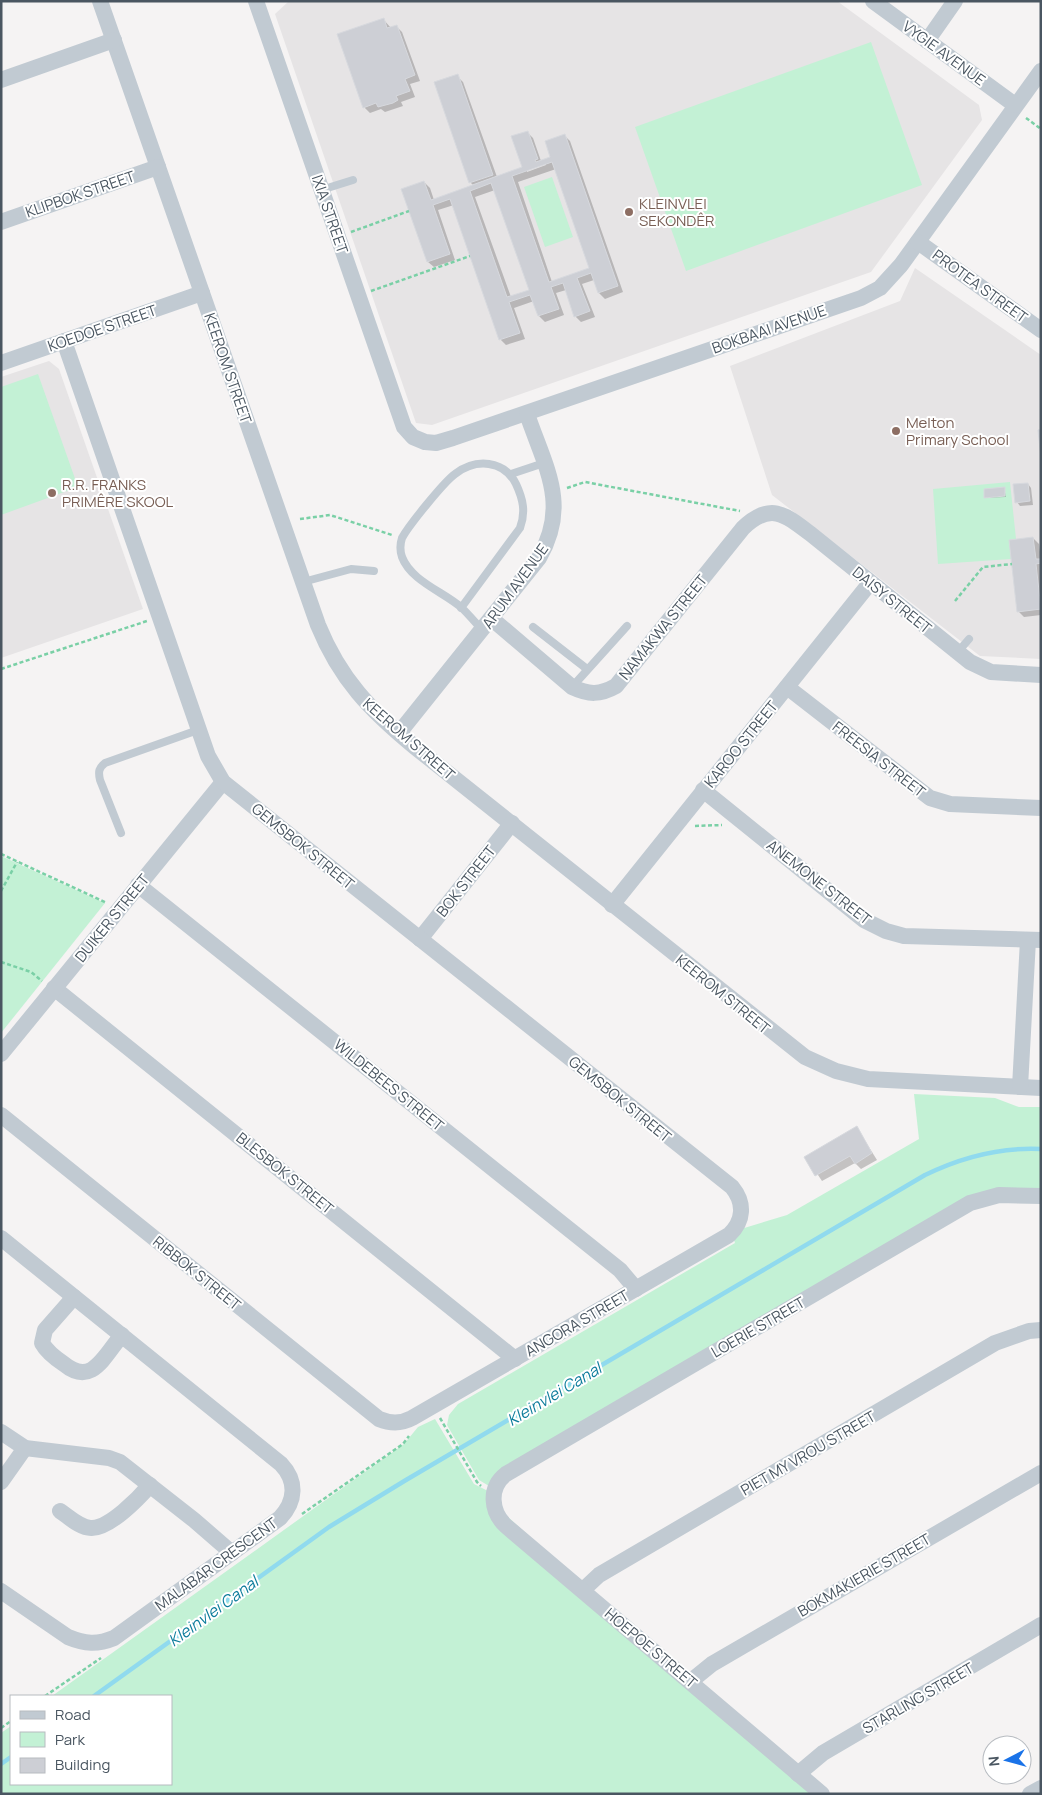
<svg xmlns="http://www.w3.org/2000/svg" width="1042" height="1795" font-family="Manrope,sans-serif">
	<rect width="100%" height="100%" fill="#f5f3f3"/>
	<g fill="#e6e4e5">
		<polygon points="289,1 837,1 979,105 982,120 871,272 432,425 416,423 275,14"/>
		<polygon points="915,268 1041,355 1041,659 980,656 772,495 730,366 900,301"/>
		<polygon points="49,361 59,369 143,609 1,658 1,377"/>
	</g>
	<g fill="#c3f1d5">
		<polygon points="871,42 922,185 686,271 635,127"/>
		<polygon points="552,177 573,237 545,247 524,187"/>
		<polygon points="38,374 78,487 1,515 1,387"/>
		<polygon points="1010,482 1016,539 1009,540 1011,559 938,564 933,489"/>
		<polygon points="1,856 105,903 1,1033"/>
		<polygon points="914,1094 995,1098 1019,1107 1041,1107 1041,1190 1009,1189 489,1486 479,1480 447,1425 449,1415 458,1404 735,1243 733,1237 741,1229 787,1215 919,1139"/>
		<polygon points="435,1419 474,1484 488,1491 487,1498 814,1794 1,1794 1,1733 11,1726 11,1784 171,1784 171,1696 52,1696 404,1444 418,1427"/>
	</g>
	<g fill="#0003" fill-rule="evenodd">
		<polygon points="383,19 391,28 396,26 402,32 420,81 410,84 415,97 401,102 403,106 385,112 381,109 370,113 364,107"/>
		<path d="M457,76L463,82L497,177L524,167L527,132L533,138L541,161L552,158L564,135L570,141L623,292L605,299L599,293L594,280L582,284L595,317L581,322L575,316L566,290L556,293L564,315L545,322L539,316L534,301L514,308L525,339L506,345L500,339L454,205L438,210L455,260L434,267L428,262L424,182L430,188L434,200L474,186L470,182ZM546,163V165L527,172V170ZM556,169L591,269L552,282L518,182ZM495,190L530,290L511,297L475,197Z"/>
		<polygon points="1028,484 1031,488 1033,505 1020,506 1017,502"/>
		<polygon points="1004,488 1006,497 986,498"/>
		<polygon points="1033,538 1039,544 1041,560 1041,615 1024,617 1018,611"/>
		<polygon points="857,1128 877,1160 861,1169 855,1163 822,1181 806,1157"/>
	</g>
	<g fill="none" stroke-linecap="round" stroke-linejoin="round">
		<g stroke="#90daee" stroke-width="4.5">
			<path d="M94,1696L329,1527L406,1480L925,1175C962,1157 999,1147 1041,1149"/>
			<polyline points="1,1764 11,1757"/>
		</g>
	</g>
	<g fill="#cdcfd5" stroke="#d7d9de" fill-rule="evenodd">
		<polygon points="384,18 387,28 397,25 415,75 405,79 410,91 396,96 398,100 393,103 378,107 376,103 363,108 337,34"/>
		<polygon points="458,74 493,175 469,183 434,82"/>
		<path d="M528,131L538,159L535,160L536,162L550,157L545,141L565,134L618,286L598,293L591,273L577,278L590,311L574,317L563,283L551,287L559,309L538,316L530,295L509,302L520,333L499,340L450,199L433,205L450,254L427,262L401,189L424,181L431,200L522,167L511,136ZM552,162L589,268L549,282L512,176ZM491,183L529,290L507,297L470,191Z"/>
		<polygon points="1041,429 1041,458 1038,430"/>
		<polygon points="1028,483 1030,501 1015,503 1013,484"/>
		<polygon points="1005,487 1005,496 984,498 984,489"/>
		<polygon points="1033,537 1036,559 1041,559 1041,563 1036,564 1041,609 1017,612 1009,540"/>
		<polygon points="857,1126 872,1153 855,1164 850,1156 815,1176 804,1157"/>
	</g>
	<g fill="none" stroke-linecap="round" stroke-linejoin="round">
		<g stroke="#7ad0a6" stroke-width="2.5" stroke-dasharray="4 2.5" stroke-linecap="butt">
			<polyline points="1026,118 1041,129"/>
			<polyline points="351,232 409,211"/>
			<polyline points="371,291 470,256"/>
			<polyline points="567,488 585,482 740,511"/>
			<polyline points="300,519 330,515 392,535"/>
			<polyline points="955,601 983,567 1012,564"/>
			<polyline points="1,669 147,621"/>
			<polyline points="695,826 722,825"/>
			<polyline points="1,854 107,903"/>
			<polyline points="1,891 17,862"/>
			<polyline points="1,962 31,972 42,981"/>
			<polyline points="440,1418 477,1482 481,1486"/>
			<polyline points="302,1514 403,1444 409,1436"/>
			<polyline points="45,1696 101,1658"/>
			<polyline points="1,1728 11,1721"/>
		</g>
		<g stroke="#c1cad2" stroke-width="8">
			<polyline points="321,190 353,180"/>
			<polyline points="511,474 544,463"/>
			<polyline points="303,582 351,569 374,571"/>
			<path d="M461,608L520,528C526,512 523,499 516,484C504,460 476,458 455,474C444,482 409,525 402,538C400,544 400,551 402,557C411,581 444,592 462,608C469,615 476,623 483,631"/>
			<polyline points="533,627 587,669"/>
			<polyline points="957,653 969,639"/>
			<polyline points="572,687 627,626"/>
			<path d="M121,833L100,780C98,771 99,768 105,763L198,730"/>
		</g>
		<g stroke="#c1cad2" stroke-width="16">
			<path d="M100,1L318,625C340,679 370,710 415,747L805,1057L836,1071L868,1079L1041,1088"/>
			<polyline points="256,1 404,427 413,437 425,442 436,443 453,438 861,298 880,288 901,265 1041,71"/>
			<polyline points="873,1 1015,105"/>
			<polyline points="927,41 955,1"/>
			<polyline points="1,80 114,40"/>
			<polyline points="1,222 158,167"/>
			<polyline points="918,242 1041,330"/>
			<polyline points="1,363 202,293"/>
			<path d="M492,619L572,687C589,695 600,695 616,686L743,528C771,501 786,515 812,535L970,662L991,672L1041,675"/>
			<polyline points="787,687 930,798 950,804 1041,808"/>
			<path d="M399,733L539,558C570,504 545,467 527,414"/>
			<polyline points="703,790 864,920 886,931 904,936 1041,940"/>
			<polyline points="138,885 620,1270 636,1289"/>
			<polyline points="612,905 870,583"/>
			<polyline points="420,939 512,823"/>
			<polyline points="54,988 515,1359"/>
			<polyline points="1,1054 223,782"/>
			<polyline points="1020,1087 1028,940"/>
			<path d="M1,1115L379,1419C391,1424 401,1424 412,1418L729,1235C744,1221 745,1203 732,1187L223,782L208,756L64,341"/>
			<path d="M1,1238L281,1464C297,1481 296,1501 280,1518L114,1638C97,1645 85,1644 68,1637L1,1591"/>
			<path d="M74,1297L45,1330L42,1343C47,1352 55,1358 64,1364C92,1387 104,1356 122,1335"/>
			<polyline points="1,1432 25,1448 109,1458 120,1462 194,1520 232,1553"/>
			<polyline points="1,1482 25,1448"/>
			<path d="M60,1511C69,1517 80,1528 91,1528C109,1529 139,1498 150,1485"/>
			<polyline points="583,1590 599,1575 995,1343 1029,1331 1041,1330"/>
			<polyline points="691,1681 712,1664 1041,1473"/>
			<polyline points="798,1774 823,1753 1041,1625"/>
			<path d="M822,1794L506,1526C491,1512 488,1488 506,1474L970,1203L999,1195L1041,1196"/>
			<polyline points="1030,1794 1041,1788"/>
		</g>
	</g>
	<g fill="#8d6e63" stroke="#fff" stroke-width="2">
		<circle cx="629" cy="212" r="5"/>
		<circle cx="896" cy="431" r="5"/>
		<circle cx="52" cy="493" r="5"/>
	</g>
	<g text-anchor="middle" dominant-baseline="central" stroke-width="4" stroke-linejoin="round" paint-order="stroke">
		<g font-size="15" fill="#4a5661" stroke="#fff">
			<text transform="translate(944 53) rotate(36)">VYGIE AVENUE</text>
			<text transform="translate(80 194) rotate(-19)">KLIPBOK STREET</text>
			<text transform="translate(330 214) rotate(71)">IXIA STREET</text>
			<text transform="translate(980 286) rotate(36)">PROTEA STREET</text>
			<text transform="translate(102 328) rotate(-19)">KOEDOE STREET</text>
			<text transform="translate(769 329) rotate(-19)">BOKBAAI AVENUE</text>
			<text transform="translate(228 368) rotate(71)">KEEROM STREET</text>
			<text transform="translate(515 586) rotate(-54)">ARUM AVENUE</text>
			<text transform="translate(892 600) rotate(39)">DAISY STREET</text>
			<text transform="translate(663 627) rotate(-51)">NAMAKWA STREET</text>
			<text transform="translate(409 739) rotate(41)">KEEROM STREET</text>
			<text transform="translate(741 744) rotate(-51)">KAROO STREET</text>
			<text transform="translate(879 759) rotate(38)">FREESIA STREET</text>
			<text transform="translate(303 846) rotate(39)">GEMSBOK STREET</text>
			<text transform="translate(466 881) rotate(-52)">BOK STREET</text>
			<text transform="translate(819 882) rotate(38)">ANEMONE STREET</text>
			<text transform="translate(112 918) rotate(-51)">DUIKER STREET</text>
			<text transform="translate(723 994) rotate(39)">KEEROM STREET</text>
			<text transform="translate(389 1085) rotate(39)">WILDEBEES STREET</text>
			<text transform="translate(620 1099) rotate(39)">GEMSBOK STREET</text>
			<text transform="translate(285 1173) rotate(39)">BLESBOK STREET</text>
			<text transform="translate(197 1273) rotate(39)">RIBBOK STREET</text>
			<text transform="translate(577 1323) rotate(-30)">ANGORA STREET</text>
			<text transform="translate(758 1327) rotate(-30)">LOERIE STREET</text>
			<text transform="translate(808 1453) rotate(-30)">PIET MY VROU STREET</text>
			<text transform="translate(216 1564) rotate(-36)">MALABAR CRESCENT</text>
			<text transform="translate(864 1575) rotate(-30)">BOKMAKIERIE STREET</text>
			<text transform="translate(651 1648) rotate(40)">HOEPOE STREET</text>
			<text transform="translate(918 1698) rotate(-30)">STARLING STREET</text>
		</g>
		<g font-size="15" fill="#785e54" stroke="#fff" text-anchor="start">
			<text x="639" y="203">KLEINVLEI<tspan x="639" dy="17">SEKONDÊR</tspan></text>
			<text x="906" y="422">Melton<tspan x="906" dy="17">Primary School</tspan></text>
			<text x="62" y="484">R.R. FRANKS<tspan x="62" dy="17">PRIMÊRE SKOOL</tspan></text>
		</g>
		<g font-size="16" font-style="italic" fill="#0c7c9b" stroke="#fff">
			<text transform="translate(554 1394) rotate(-31)">Kleinvlei Canal</text>
			<text transform="translate(213 1611) rotate(-36)">Kleinvlei Canal</text>
		</g>
	</g>
	<rect width="1042" height="1795" fill="none" stroke="#4a5661" stroke-width="5"/>
	<rect x="10" y="1695" width="162" height="90" fill="#ffffff" stroke="#b7bbc0"/>
	<rect x="20" y="1711" width="25" height="8" fill="#c1cad2" stroke="#b7bbc0"/>
	<text x="55" y="1720" font-size="15" fill="#4a5661">Road</text>
	<rect x="20" y="1732" width="25" height="15" fill="#c3f1d5" stroke="#b7bbc0"/>
	<text x="55" y="1745" font-size="15" fill="#4a5661">Park</text>
	<rect x="20" y="1758" width="25" height="15" fill="#cdcfd5" stroke="#b7bbc0"/>
	<text x="55" y="1770" font-size="15" fill="#4a5661">Building</text>
	<g transform="translate(1007 1760) rotate(264)"><circle r="24" fill="#ffffff" stroke="#b7bbc0"/>
	<path d="M0-4L9 19L0 12L-9 19Z" fill="#1a73e8"/>
	<text y="-8" font-size="14" font-weight="bold" text-anchor="middle" fill="#4a5661">N</text>
	</g>
</svg>
